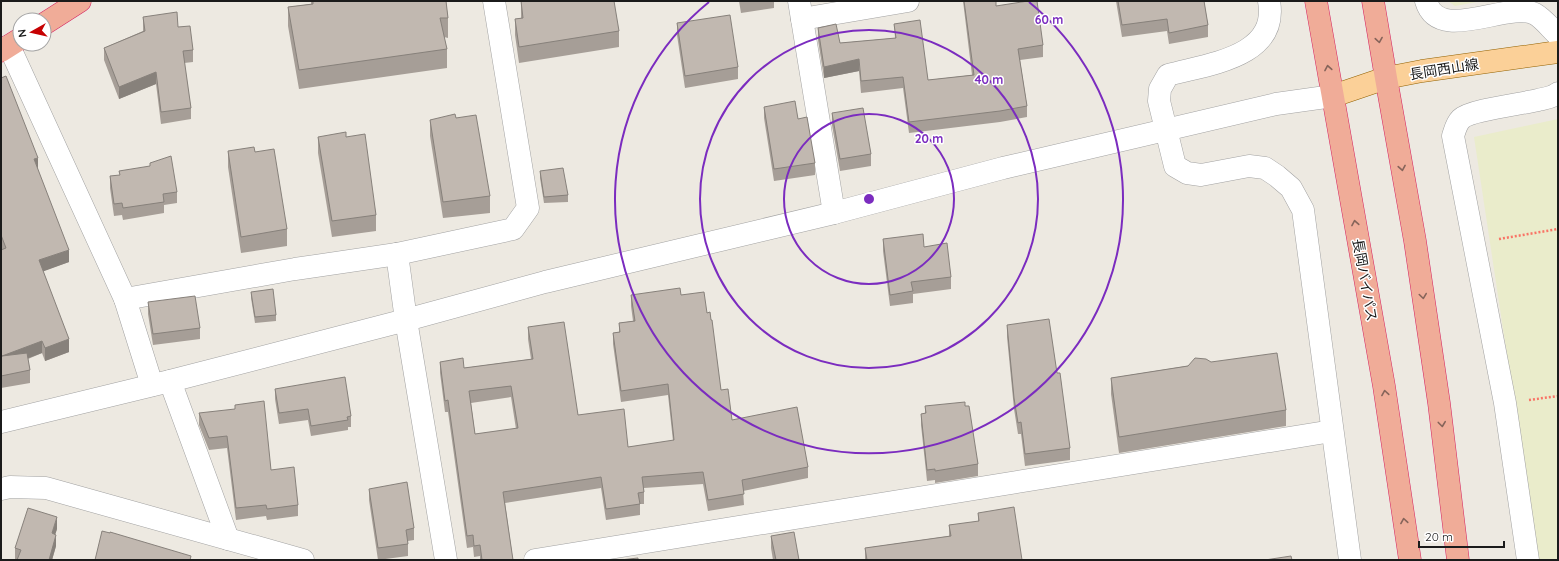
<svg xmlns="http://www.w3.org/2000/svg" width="1559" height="561" font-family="Quicksand,'Noto Sans JP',sans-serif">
	<rect width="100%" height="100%" fill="#ede9e1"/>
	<g fill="#eaeccb">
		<polygon points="1448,1 1482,1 1455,6"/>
		<polygon points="1558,119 1558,560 1538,560 1474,137"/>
	</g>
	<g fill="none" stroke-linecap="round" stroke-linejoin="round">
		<defs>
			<g id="minor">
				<polyline points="799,1 834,213"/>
				<path d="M1269,1C1279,58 1207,64 1168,75L1160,89L1159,101L1175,166L1187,173L1201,175L1249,166L1265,168L1277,176L1291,188L1303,210L1350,560"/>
				<path d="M1426,1C1439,45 1508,0 1535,14C1544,19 1551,29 1558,35"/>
				<polyline points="802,19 908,1"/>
				<polyline points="9,46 125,299 152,385"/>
				<polyline points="397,254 406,320 446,560"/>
				<polyline points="125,299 295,269 397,254 513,229 528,208 494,1"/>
				<polyline points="170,381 228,539"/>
				<polyline points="1,422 170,381 406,320 545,282 834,213 1003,168 1276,104 1333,96"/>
				<polyline points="1,489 10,487 46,488 303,560"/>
				<polyline points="535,560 1332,431"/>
				<path d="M1528,560L1505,403L1453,136C1455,130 1456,124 1461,119C1470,110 1522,104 1538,100C1545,98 1552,98 1558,93"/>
			</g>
			<polyline id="primary" points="1333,96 1386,78 1422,71 1558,52"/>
			<g id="trunk">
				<polyline points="1316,1 1384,386 1410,560"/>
				<polyline points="1373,1 1386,78 1415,241 1439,403 1458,560"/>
				<polyline points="44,24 80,1"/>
				<polyline points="1,51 20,39"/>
			</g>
		</defs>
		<use href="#minor" stroke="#a2a2a2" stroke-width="23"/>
		<use href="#primary" stroke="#926101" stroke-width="23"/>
		<use href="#trunk" stroke="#d52462" stroke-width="23"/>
		<g stroke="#f97466" stroke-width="2.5" stroke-dasharray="2 2" stroke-linecap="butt">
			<polyline points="1499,239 1558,229"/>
			<polyline points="1529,400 1558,396"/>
		</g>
		<use href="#minor" stroke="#fff" stroke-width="22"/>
		<use href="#primary" stroke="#fbd098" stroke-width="22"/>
		<use href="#trunk" stroke="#f0ac98" stroke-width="22"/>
	</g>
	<g fill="#a69e97" fill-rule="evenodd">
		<polygon points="311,1 446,1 448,18 448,38 444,37 447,49 447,68 299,89 288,26 288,7 311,4"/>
		<polygon points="521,1 619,31 619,47 519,63 515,35 515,19 521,18"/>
		<polygon points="739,1 774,1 774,8 741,13"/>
		<polygon points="963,1 996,1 996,6 1043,45 1043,57 1020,60 1027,106 1027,117 1000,122 909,133 903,88 861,93 859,71 824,78 818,40 818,28 840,43 895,38 894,24 928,80 972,75"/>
		<polygon points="1116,1 1204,1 1208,25 1208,37 1169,44 1167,31 1122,37"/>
		<polygon points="143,17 178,27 193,50 193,62 184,63 191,108 191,119 161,124 156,84 119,99 104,60 104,48 143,31"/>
		<polygon points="677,23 738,67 738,79 685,88 677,35"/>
		<polygon points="1,78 38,170 69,262 43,271 69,352 45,361 42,353 28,359 30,370 30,383 1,388 1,250 2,250 1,247"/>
		<polygon points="764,107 798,119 815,163 815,175 774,181 764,118"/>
		<polygon points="832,113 871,154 871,166 840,171 832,125"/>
		<polygon points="456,118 490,196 490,213 443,218 430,136 430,120"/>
		<polygon points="318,137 346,137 376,215 376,231 332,237 318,153"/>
		<polygon points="228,151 255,152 287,229 287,246 241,253 228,167"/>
		<polygon points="540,171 568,195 568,202 544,203 540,178"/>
		<polygon points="110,176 177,192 177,203 164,205 164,213 123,220 122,215 114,216 110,188"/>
		<polygon points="883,239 924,247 951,277 951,289 913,294 913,303 890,306 883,251"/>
		<polygon points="251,292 276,315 276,321 255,323 251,298"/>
		<path d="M631,295H681L707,313L721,390L732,420L808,467V478L743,491L744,505L708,511L703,484L644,488V504H640V515L606,520L601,488L505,503L513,560H480V556L474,557L473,547L467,548L448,412H445L440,373V362L464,368L531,359L528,339V327L578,415L628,447L673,441L668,395L621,402L613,344V333L619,332V323L633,321L631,306ZM511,397L516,429L475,434L471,403Z"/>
		<polygon points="148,302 200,328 200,339 153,345 148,314"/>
		<polygon points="1007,325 1057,373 1070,448 1070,460 1025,466 1021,434 1018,434 1014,409 1007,337"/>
		<polygon points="1211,362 1286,410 1286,426 1119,453 1111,394 1111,378"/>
		<polygon points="275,389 351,416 351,427 348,427 348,430 311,436 308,420 279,424 275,399"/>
		<polygon points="925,406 965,406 978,464 978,476 935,483 935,480 927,481 921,425 921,414 925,413"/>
		<polygon points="199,413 271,470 298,505 298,516 267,520 266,516 236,520 227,448 209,450 199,425"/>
		<polygon points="369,489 414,528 414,540 408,541 408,556 378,560 369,500"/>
		<polygon points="978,513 1022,560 865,560 865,548 949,536 949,525 978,522"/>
		<polygon points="57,529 55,534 56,546 52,560 15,560 15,548"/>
		<polygon points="771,536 799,560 773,560 771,548"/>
	</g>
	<g fill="#87817b">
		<polygon points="859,59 859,71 824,78 824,67"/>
		<polygon points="156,72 156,84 119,99 119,87"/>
		<polygon points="38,158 38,170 34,159"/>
		<polygon points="69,250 69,262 39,273 39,260"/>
		<polygon points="69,339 69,352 45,361 45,348"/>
		<polygon points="42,341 42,353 2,368 2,356"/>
		<polygon points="57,517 57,529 52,545 52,533"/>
		<polygon points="56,535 56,546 52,560 49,560"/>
	</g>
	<g fill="#c1b8b0" stroke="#87817b" fill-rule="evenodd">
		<polygon points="313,1 446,1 448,18 440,18 447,49 299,70 288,7 313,4"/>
		<polygon points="521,1 614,1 619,31 519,47 515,19 523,18"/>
		<polygon points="964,1 996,1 996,6 1028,1 1037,1 1043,45 1018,49 1027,106 1000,111 909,122 903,77 861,81 859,59 824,67 818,28 836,24 840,43 896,38 894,24 920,20 928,80 974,75"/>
		<polygon points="1118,1 1204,1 1208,25 1169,33 1167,19 1122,25"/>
		<polygon points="177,12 178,27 190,26 193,50 183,51 191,108 161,112 156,72 119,87 104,48 145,31 143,17"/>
		<polygon points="730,15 738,67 685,76 677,23"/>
		<polygon points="6,76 38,158 34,159 69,250 39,260 69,339 45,348 42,341 2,356 27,353 30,370 1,376 1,250 6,248 1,235 1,78"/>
		<polygon points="795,101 798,119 807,117 815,163 774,169 764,107"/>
		<polygon points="863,108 871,154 840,159 832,113"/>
		<polygon points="455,114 456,118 476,115 490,196 443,202 430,120"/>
		<polygon points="346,132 346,137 365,134 376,215 332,221 318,137"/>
		<polygon points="254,147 255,152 274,149 287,229 241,237 228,151"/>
		<polygon points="171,156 177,192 163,194 164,202 123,208 122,203 114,204 110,176 120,175 119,171 150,166 150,163"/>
		<polygon points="563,168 568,195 544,197 540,171"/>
		<polygon points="923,234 924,247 947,243 951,277 911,282 913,291 890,295 883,239"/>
		<path d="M680,288L681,295L704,292L707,313L710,312L711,320H712L721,390L728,389L732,420L797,407L808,467L742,480L744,494L708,500L703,472L642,477L644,492L638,493L640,504L606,509L601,477L503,492L513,560H482L480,545L474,546L473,535L467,536L448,400L445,401L440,362L463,358L464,368L533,359L528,327L564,322L578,415L624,409L628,447L674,440L668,384L621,391L613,333L620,332L619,323L635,321L631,295ZM511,386L518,428L475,434L469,391Z"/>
		<polygon points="273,289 276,315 255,317 251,292"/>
		<polygon points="195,296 200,328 153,334 148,302"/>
		<polygon points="1049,319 1057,373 1060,373 1070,448 1025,454 1021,422 1018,423 1014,398 1007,325"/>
		<polygon points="1277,353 1286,410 1119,437 1111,378 1188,366 1195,358 1206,359 1211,362"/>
		<polygon points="345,377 351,416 347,417 348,420 311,426 308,409 279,413 275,389"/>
		<polygon points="264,401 271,470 294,467 298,505 267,509 266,505 236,508 227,436 209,438 199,413 235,409 235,405"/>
		<polygon points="965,402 965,406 969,406 978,464 935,471 935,469 927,470 921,414 926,413 925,406"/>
		<polygon points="407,482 414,528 406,530 408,544 378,548 369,489"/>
		<polygon points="1014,507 1022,560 867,560 865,548 951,536 949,525 979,521 978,513"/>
		<polygon points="28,508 57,517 52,533 56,535 49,560 17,560 21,550 15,548"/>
		<polygon points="102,531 110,533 110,532 191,556 190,560 95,560"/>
		<polygon points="794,532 799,560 776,560 771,536"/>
		<polygon points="1291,556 1292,560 1265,560"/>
		<polygon points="638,558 638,560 620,560"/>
	</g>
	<defs><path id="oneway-chevron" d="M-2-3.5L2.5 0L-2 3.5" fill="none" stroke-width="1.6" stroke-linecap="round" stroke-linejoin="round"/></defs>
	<g stroke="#86645a">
		<use href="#oneway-chevron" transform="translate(1379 40) rotate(81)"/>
		<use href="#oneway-chevron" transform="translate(1328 68) rotate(-100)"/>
		<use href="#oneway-chevron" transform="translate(1402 168) rotate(80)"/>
		<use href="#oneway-chevron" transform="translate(1355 223) rotate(-100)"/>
		<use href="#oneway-chevron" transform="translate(1423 296) rotate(82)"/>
		<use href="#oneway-chevron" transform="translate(1385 393) rotate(-99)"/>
		<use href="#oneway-chevron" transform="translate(1442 424) rotate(83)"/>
		<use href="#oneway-chevron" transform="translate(1404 521) rotate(-99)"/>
	</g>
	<g fill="none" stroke="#7b2cbf" stroke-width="2">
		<circle cx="869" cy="199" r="85"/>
		<circle cx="869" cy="199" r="169"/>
		<path d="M1029 2A254 254 0 1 1 709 2"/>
	</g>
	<g text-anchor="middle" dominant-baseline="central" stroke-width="3" stroke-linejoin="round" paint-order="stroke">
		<g font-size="14" fill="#1b1b1b" stroke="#fff">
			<text transform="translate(1444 69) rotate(-9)">長岡西山線</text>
			<text transform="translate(1365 280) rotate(80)">長岡バイパス</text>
		</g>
	</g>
	<circle cx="869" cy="199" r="6" fill="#7b2cbf" stroke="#fff" stroke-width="2"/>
	<g font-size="12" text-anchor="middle" font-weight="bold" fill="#7b2cbf" stroke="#fff" stroke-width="3" stroke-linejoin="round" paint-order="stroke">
		<text x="1049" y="24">60 m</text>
		<text x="989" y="84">40 m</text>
		<text x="929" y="143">20 m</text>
	</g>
	<rect width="1559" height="561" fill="none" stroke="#1b1b1b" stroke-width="4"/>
	<g transform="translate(32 32) rotate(262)"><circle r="19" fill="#ffffff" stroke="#a4a4a4"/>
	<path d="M0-3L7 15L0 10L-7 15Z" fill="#c60102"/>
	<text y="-6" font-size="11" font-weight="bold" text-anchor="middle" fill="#1b1b1b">N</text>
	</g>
	<path d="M1419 541v6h85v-6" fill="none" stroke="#1b1b1b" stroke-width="2"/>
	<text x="1425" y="541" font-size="12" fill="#1b1b1b" stroke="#ffffff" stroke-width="3" paint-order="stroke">20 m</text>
</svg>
